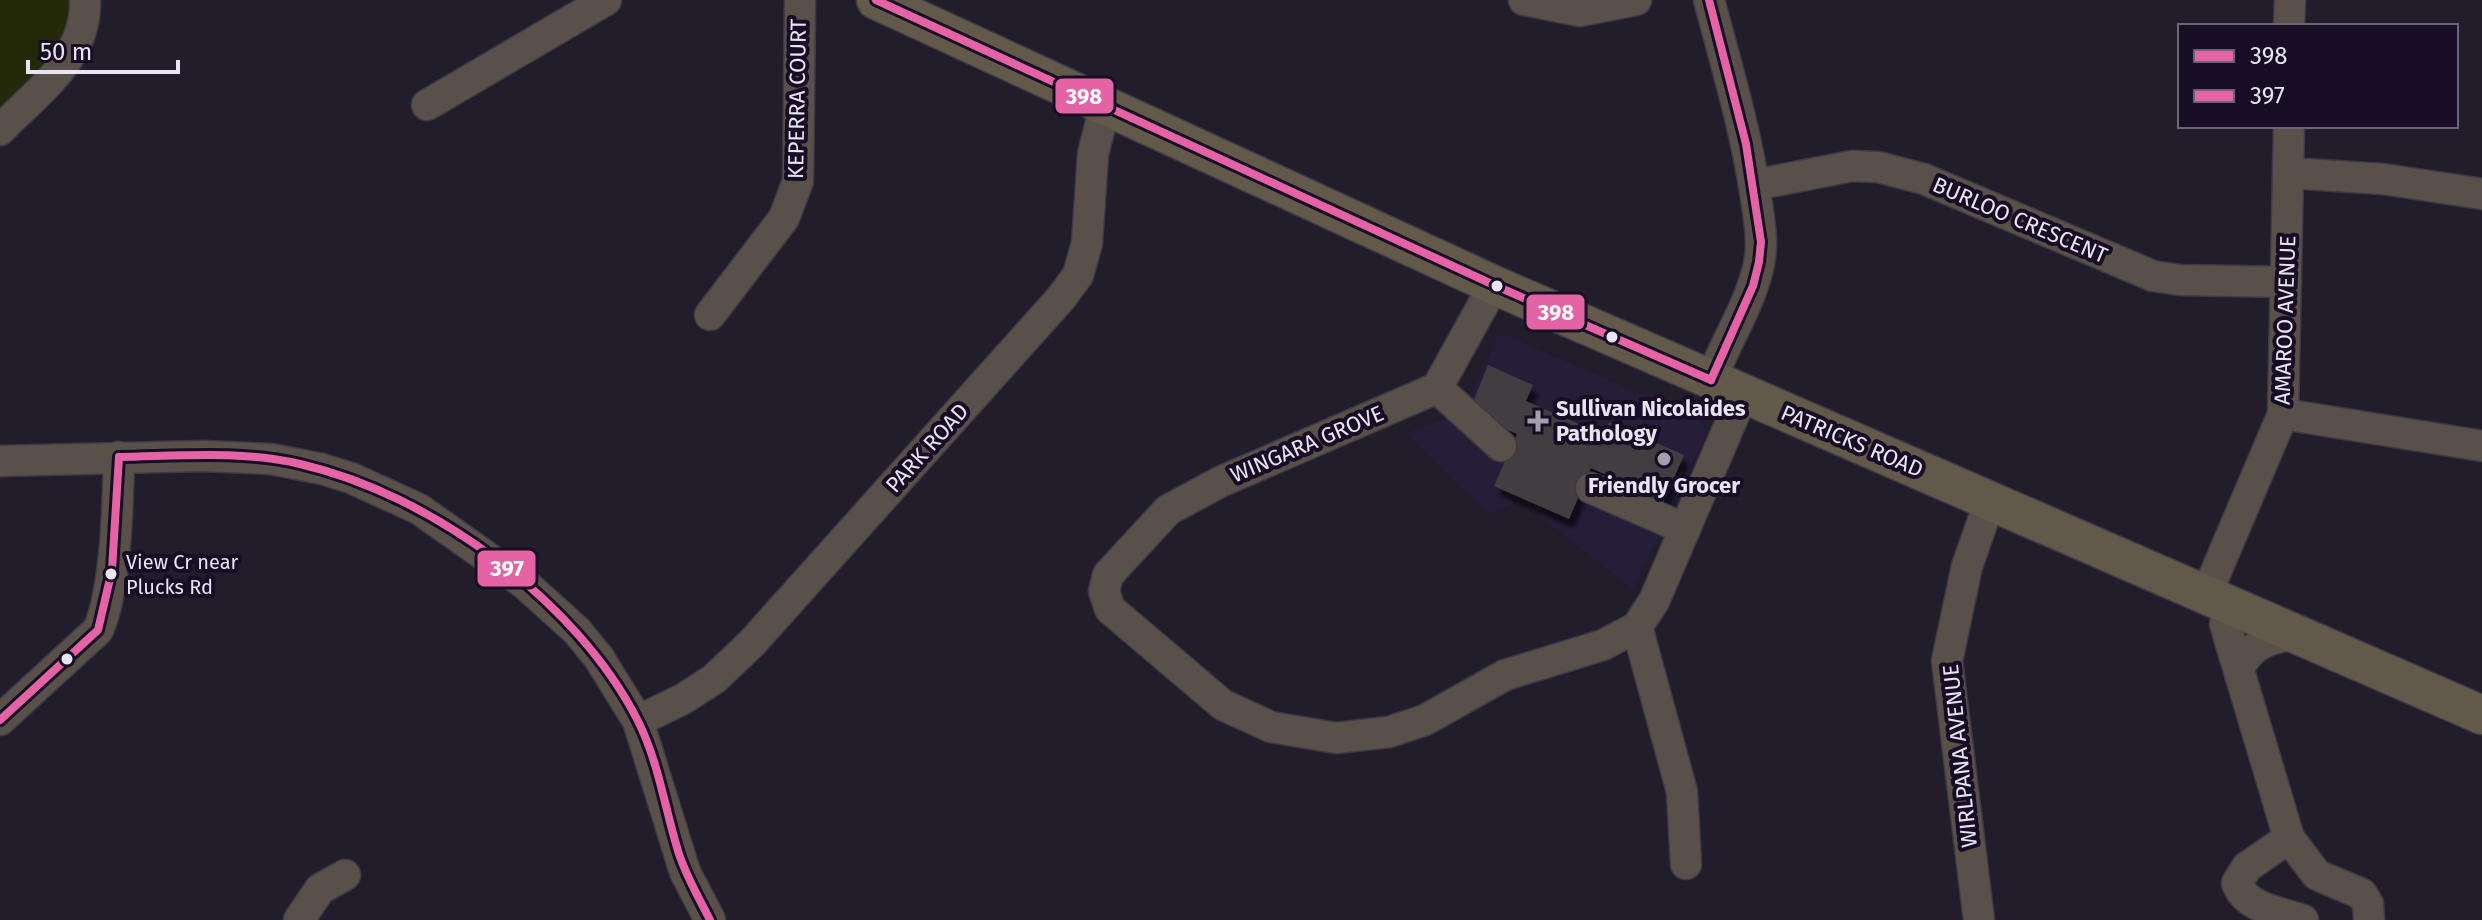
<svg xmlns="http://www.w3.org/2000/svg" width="2482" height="920" font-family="'Fira Sans',sans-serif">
	<defs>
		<filter id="shadow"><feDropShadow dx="5" dy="9" stdDeviation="2" flood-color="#0009"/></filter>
	</defs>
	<rect width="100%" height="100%" fill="#211d2a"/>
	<polygon fill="#261d39" points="1504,334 1701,420 1707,432 1633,590 1521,501 1488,513 1405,433 1445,419 1470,398 1497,337"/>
	<polygon fill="#24290a" points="0,0 75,0 66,41 0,113"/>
	<polygon fill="#423c40" filter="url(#shadow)" points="1488,365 1533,385 1526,401 1604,435 1609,422 1684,455 1660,510 1616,491 1620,481 1591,468 1569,519 1494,486 1517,434 1503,428 1473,402"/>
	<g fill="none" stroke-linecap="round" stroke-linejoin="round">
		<defs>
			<g id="minor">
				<polyline points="1524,0 1580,11 1636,0"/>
				<path d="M1709,0C1726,64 1745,127 1755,192C1759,219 1765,245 1757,272C1747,310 1725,343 1711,380"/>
				<polyline points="2289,26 2290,0"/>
				<polyline points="427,105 606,0"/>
				<path d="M0,130C37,92 87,58 85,0"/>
				<polyline points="2289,173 2383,179 2482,194"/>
				<polyline points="1754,185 1852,166 1878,167 1924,179 2153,276 2180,280 2286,282"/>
				<polyline points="1494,285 1437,388 1220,482 1168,510 1108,575 1104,591 1110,609 1223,705 1271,727 1336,738 1389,732 1425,720 1505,675 1603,645 1637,627 1654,601 1743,394"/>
				<polyline points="710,315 784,218 798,181 800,0"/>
				<polyline points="1437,388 1501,446"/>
				<polyline points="2283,414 2482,446"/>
				<polyline points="0,461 203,456 271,459 322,469 351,478 419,509 525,584 577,631 599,658 638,721 685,872 710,920"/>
				<polyline points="1591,488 1685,529"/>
				<polyline points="2206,595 2283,414 2289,126"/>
				<polyline points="2233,607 2225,624 2289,838 2317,875 2362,894 2368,904 2369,920"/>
				<polyline points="1637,627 1682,792 1686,864"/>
				<path d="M2239,668C2252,643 2270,638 2296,634"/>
				<path d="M0,720L98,630C116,590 118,503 119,457"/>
				<polyline points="638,721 683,699 714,679 752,643 1061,298 1078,275 1087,243 1093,154 1105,106"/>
				<path d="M2289,838L2247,867L2237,883C2245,908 2280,912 2303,920"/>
				<polyline points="299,920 320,889 345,875"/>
				<polyline points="1979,920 1947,661 1967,566 1990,501"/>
			</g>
			<polyline id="major" points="876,0 1494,285 2482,715"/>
		</defs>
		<use href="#minor" stroke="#3e3a45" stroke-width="33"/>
		<use href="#major" stroke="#3e3a45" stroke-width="41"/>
		<use href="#minor" stroke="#595149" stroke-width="30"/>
		<use href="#major" stroke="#63594a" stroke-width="38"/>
		<defs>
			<g id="bus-1">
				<polyline points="876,0 1494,285 1711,380"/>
				<polyline points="1709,0 1746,144 1761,242 1759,262 1753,286 1711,380"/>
			</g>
			<g id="bus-2">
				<path d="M119,457C179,456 242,450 300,464C431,494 577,601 638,721C659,763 665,810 679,854C687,878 699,898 710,920"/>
				<polyline points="0,720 98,630 112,570 119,457"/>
			</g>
		</defs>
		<use href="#bus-1" stroke="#170e25" stroke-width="14"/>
		<use href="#bus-2" stroke="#170e25" stroke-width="14"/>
		<use href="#bus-1" stroke="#e463a4" stroke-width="8"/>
		<use href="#bus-2" stroke="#e463a4" stroke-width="8"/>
	</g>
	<g fill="#e8e4f4" stroke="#170e25" stroke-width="3">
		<circle cx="1497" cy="286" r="7"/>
		<circle cx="1612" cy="337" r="7"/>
		<circle cx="111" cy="574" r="7"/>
		<circle cx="67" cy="659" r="7"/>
	</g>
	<g fill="#a29ead" stroke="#170e25" stroke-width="3">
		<path d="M1534 409h8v8h8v8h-8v8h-8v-8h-8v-8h8z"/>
		<circle cx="1664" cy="459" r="8"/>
	</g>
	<g text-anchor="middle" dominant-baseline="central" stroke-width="8" stroke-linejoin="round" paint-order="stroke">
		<g font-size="20" fill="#e8e4f4" stroke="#170e25" text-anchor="start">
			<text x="126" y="562">View Cr near<tspan x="126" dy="25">Plucks Rd</tspan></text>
		</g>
		<g font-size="22" fill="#e8e4f4" stroke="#170e25">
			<text transform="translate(797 99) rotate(-89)">KEPERRA COURT</text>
			<text transform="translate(2020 220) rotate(23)">BURLOO CRESCENT</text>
			<text transform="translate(2285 320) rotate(-88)">AMAROO AVENUE</text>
			<text transform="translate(1852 441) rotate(23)">PATRICKS ROAD</text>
			<text transform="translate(1307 444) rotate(-23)">WINGARA GROVE</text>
			<text transform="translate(927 448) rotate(-48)">PARK ROAD</text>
			<text transform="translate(1960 756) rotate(-96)">WIRLPANA AVENUE</text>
		</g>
		<g font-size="22" font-weight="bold" fill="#e8e4f4" stroke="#170e25" text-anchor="start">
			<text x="1556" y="408">Sullivan Nicolaides<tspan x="1556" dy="25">Pathology</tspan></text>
			<text x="1664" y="485" text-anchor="middle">Friendly Grocer</text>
		</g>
	</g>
	<g stroke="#170e25" stroke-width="3">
		<rect x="1054" y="77" width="61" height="38" rx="8" fill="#e463a4"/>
		<rect x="1525" y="293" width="61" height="38" rx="8" fill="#e463a4"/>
		<rect x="476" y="549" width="61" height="39" rx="8" fill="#e463a4"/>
	</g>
	<g font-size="22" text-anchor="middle" font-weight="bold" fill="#fff">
		<text x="1084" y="104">398</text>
		<text x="1556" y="320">398</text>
		<text x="507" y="576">397</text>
	</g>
	<rect x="2178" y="24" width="280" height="104" fill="#170e25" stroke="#6b6478" stroke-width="2"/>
	<rect x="2194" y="50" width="40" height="12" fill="#e463a4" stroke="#6b6478" stroke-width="2"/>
	<text x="2250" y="64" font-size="24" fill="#e8e4f4">398</text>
	<rect x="2194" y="90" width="40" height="12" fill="#e463a4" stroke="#6b6478" stroke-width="2"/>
	<text x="2250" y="104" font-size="24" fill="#e8e4f4">397</text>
	<path d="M28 60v12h150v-12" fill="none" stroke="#e8e4f4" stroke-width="4"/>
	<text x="40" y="60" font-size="24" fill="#e8e4f4" stroke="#170e25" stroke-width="6" paint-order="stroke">50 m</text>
</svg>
